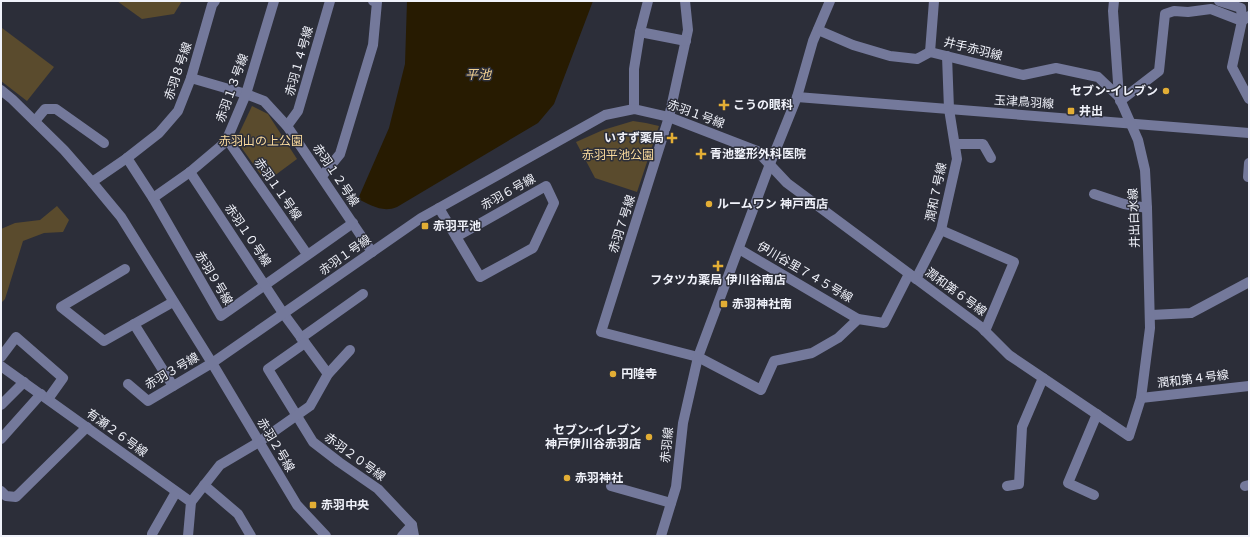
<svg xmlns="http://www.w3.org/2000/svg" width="1250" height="537" font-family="Helvetica,'Noto Sans JP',sans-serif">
	<rect width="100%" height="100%" fill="#2c2e39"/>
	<g fill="#5a4b2d">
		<polygon points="117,1 182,1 174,14 142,19"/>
		<polygon points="2,28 54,67 27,101 1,81"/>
		<polygon points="252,106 268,114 297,159 266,182 236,140"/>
		<polygon points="633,121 646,123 659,126 637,192 595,178 576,142 603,130"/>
		<polygon points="57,206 69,220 63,232 44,233 23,241 5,299 1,303 1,229 15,223 40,220"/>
	</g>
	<path fill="#271b01" d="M407,1H593L554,104L538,123L397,207C382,213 371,205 358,199L389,128L405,64Z"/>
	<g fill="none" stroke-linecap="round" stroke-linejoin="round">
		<g stroke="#74799b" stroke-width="10">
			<polyline points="685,1 688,30 669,117 601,332 698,357 761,390 774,361 812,353 838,338 858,319 884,323 909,274"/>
			<polyline points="1219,1 1241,8 1242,21 1232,67 1249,99"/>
			<polyline points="818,30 853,45 890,56 917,59 930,52 1023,75 1056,68 1098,77 1119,97"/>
			<polyline points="640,32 686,41"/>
			<polyline points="930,52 934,1"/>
			<polyline points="191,78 246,94 264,101 287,126 372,252"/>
			<polyline points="1,90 12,99 64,150 92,182 121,217 212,363 297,505 326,536"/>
			<polyline points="797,97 1249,133"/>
			<polyline points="1120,101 1159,71 1165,14 1174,11 1188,12 1211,9 1242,21 1249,16"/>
			<polyline points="634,109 634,69 640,32 648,1"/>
			<polyline points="35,121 45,109 56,109 104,143"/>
			<polyline points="287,126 298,111 330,1"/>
			<polyline points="227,139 307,254"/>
			<polyline points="955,144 983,144 991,158"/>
			<polyline points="127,158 153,198 221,316 353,223"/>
			<polyline points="1249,163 1248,177 1249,177"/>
			<polyline points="190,172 283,313 328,374"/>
			<polyline points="322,176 340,154 373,45 377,2 373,1"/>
			<polyline points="92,182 127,158 159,133 178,111 191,78 212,5 215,1"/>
			<polyline points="1094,194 1124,204 1147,208"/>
			<polyline points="153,198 190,172 222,145 227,139 246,94 274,1"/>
			<polyline points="439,208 480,277 533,248 554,203 546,186 456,237"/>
			<polyline points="941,230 1014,262 985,331"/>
			<polyline points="739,249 858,319"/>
			<polyline points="125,269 61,307 104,341 173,302"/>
			<polyline points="916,279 941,230 957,159 949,109 947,56"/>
			<polyline points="1151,315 1191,313 1249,282"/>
			<polyline points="134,324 173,386"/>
			<polyline points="301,338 363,294"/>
			<polyline points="305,343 268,369 313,442 339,462 378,489 412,525 414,536"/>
			<polyline points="1,357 16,337 63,378 48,399"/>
			<polyline points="1,366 191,502 188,536"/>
			<polyline points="128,384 148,401 212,363 421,218 605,115 634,109 669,117 757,151 787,183 981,327 1009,355 1129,436 1141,398 1150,328 1147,208 1145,170 1138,140 1119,97 1113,11 1114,1"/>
			<polyline points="1141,398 1249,386"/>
			<polyline points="1,405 24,382"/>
			<polyline points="1,439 41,394"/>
			<polyline points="204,485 238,514 251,536"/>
			<polyline points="611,486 671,503"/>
			<polyline points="1007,486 1019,484 1022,427 1043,378"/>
			<polyline points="1245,486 1249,485"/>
			<polyline points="1,491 6,496 16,497 87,427"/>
			<polyline points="1094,495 1068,483 1097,414"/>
			<polyline points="191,502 220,465 259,442 310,406 328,374 350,350"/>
			<polyline points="152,534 176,492"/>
			<polyline points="402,536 412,525"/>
			<polyline points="661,536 676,487 683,423 698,357 770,164 797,97 813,41 830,1"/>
		</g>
	</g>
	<g fill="#e3ae35" stroke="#2c2e39" stroke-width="1.5">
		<circle cx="1166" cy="91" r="4"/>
		<path d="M722 99h4v4h4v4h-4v4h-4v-4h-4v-4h4z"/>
		<rect x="1067" y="107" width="8" height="8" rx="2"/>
		<path d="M670 132h4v4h4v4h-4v4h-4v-4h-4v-4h4z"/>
		<path d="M699 148h4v4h4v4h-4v4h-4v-4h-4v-4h4z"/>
		<circle cx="709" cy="204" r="4"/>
		<rect x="421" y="222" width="8" height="8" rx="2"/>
		<path d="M716 260h4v4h4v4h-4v4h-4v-4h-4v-4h4z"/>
		<rect x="720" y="300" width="8" height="8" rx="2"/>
		<circle cx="613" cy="374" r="4"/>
		<circle cx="649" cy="437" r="4"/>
		<circle cx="567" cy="478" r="4"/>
		<rect x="309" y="501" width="8" height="8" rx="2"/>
	</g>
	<g text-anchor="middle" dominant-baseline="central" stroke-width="3" stroke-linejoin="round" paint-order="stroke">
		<g font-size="12" fill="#f0f2fa" stroke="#2c2e39">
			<text transform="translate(973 49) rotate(14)">井手赤羽線</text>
			<text transform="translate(299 61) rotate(-74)">赤羽１４号線</text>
			<text transform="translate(178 71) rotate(-71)">赤羽８号線</text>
			<text transform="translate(232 88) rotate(-70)">赤羽１３号線</text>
			<text transform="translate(1024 102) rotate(4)">玉津鳥羽線</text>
			<text transform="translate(696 114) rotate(20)">赤羽１号線</text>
			<text transform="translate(336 175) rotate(56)">赤羽１２号線</text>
			<text transform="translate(278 189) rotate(55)">赤羽１１号線</text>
			<text transform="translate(508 192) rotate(-29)">赤羽６号線</text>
			<text transform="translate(936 192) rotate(-78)">潤和７号線</text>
			<text transform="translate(1134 218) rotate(-92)">井出白水線</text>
			<text transform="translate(622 224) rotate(-72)">赤羽７号線</text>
			<text transform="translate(248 235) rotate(56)">赤羽１０号線</text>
			<text transform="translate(345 255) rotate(-35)">赤羽１号線</text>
			<text transform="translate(805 272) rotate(30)">伊川谷里７４５号線</text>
			<text transform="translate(214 278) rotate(59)">赤羽９号線</text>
			<text transform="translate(956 292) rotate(36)">潤和第６号線</text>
			<text transform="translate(172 371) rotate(-30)">赤羽３号線</text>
			<text transform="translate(1193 379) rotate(-7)">潤和第４号線</text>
			<text transform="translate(117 433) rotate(36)">有瀬２６号線</text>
			<text transform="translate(276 445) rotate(59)">赤羽２号線</text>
			<text transform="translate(667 445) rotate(-84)">赤羽線</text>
			<text transform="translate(355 457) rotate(36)">赤羽２０号線</text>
		</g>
		<g font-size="12" font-weight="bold" fill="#f0f2fa" stroke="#2c2e39" text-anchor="start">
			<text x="1158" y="91" text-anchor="end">セブン-イレブン</text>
			<text x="733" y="105">こうの眼科</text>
			<text x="1079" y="111">井出</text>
			<text x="664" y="138" text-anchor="end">いすず薬局</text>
			<text x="710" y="154">青池整形外科医院</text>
			<text x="717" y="204">ルームワン 神戸西店</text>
			<text x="433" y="226">赤羽平池</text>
			<text x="718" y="280" text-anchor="middle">フタツカ薬局 伊川谷南店</text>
			<text x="732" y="304">赤羽神社南</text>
			<text x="621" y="374">円隆寺</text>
			<text x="641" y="430" text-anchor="end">セブン-イレブン<tspan x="641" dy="14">神戸伊川谷赤羽店</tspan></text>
			<text x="575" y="478">赤羽神社</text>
			<text x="321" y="505">赤羽中央</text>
		</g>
		<g font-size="12" fill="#fcdc9e" stroke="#2c2e39">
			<text x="261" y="141">赤羽山の上公園</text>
			<text x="618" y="155">赤羽平池公園</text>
		</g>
		<g font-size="13" font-style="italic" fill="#f0d092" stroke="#2c2e39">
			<text x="478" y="74">平池</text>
		</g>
	</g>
	<rect width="1250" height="537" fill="none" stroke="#f0f2fa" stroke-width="4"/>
</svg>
